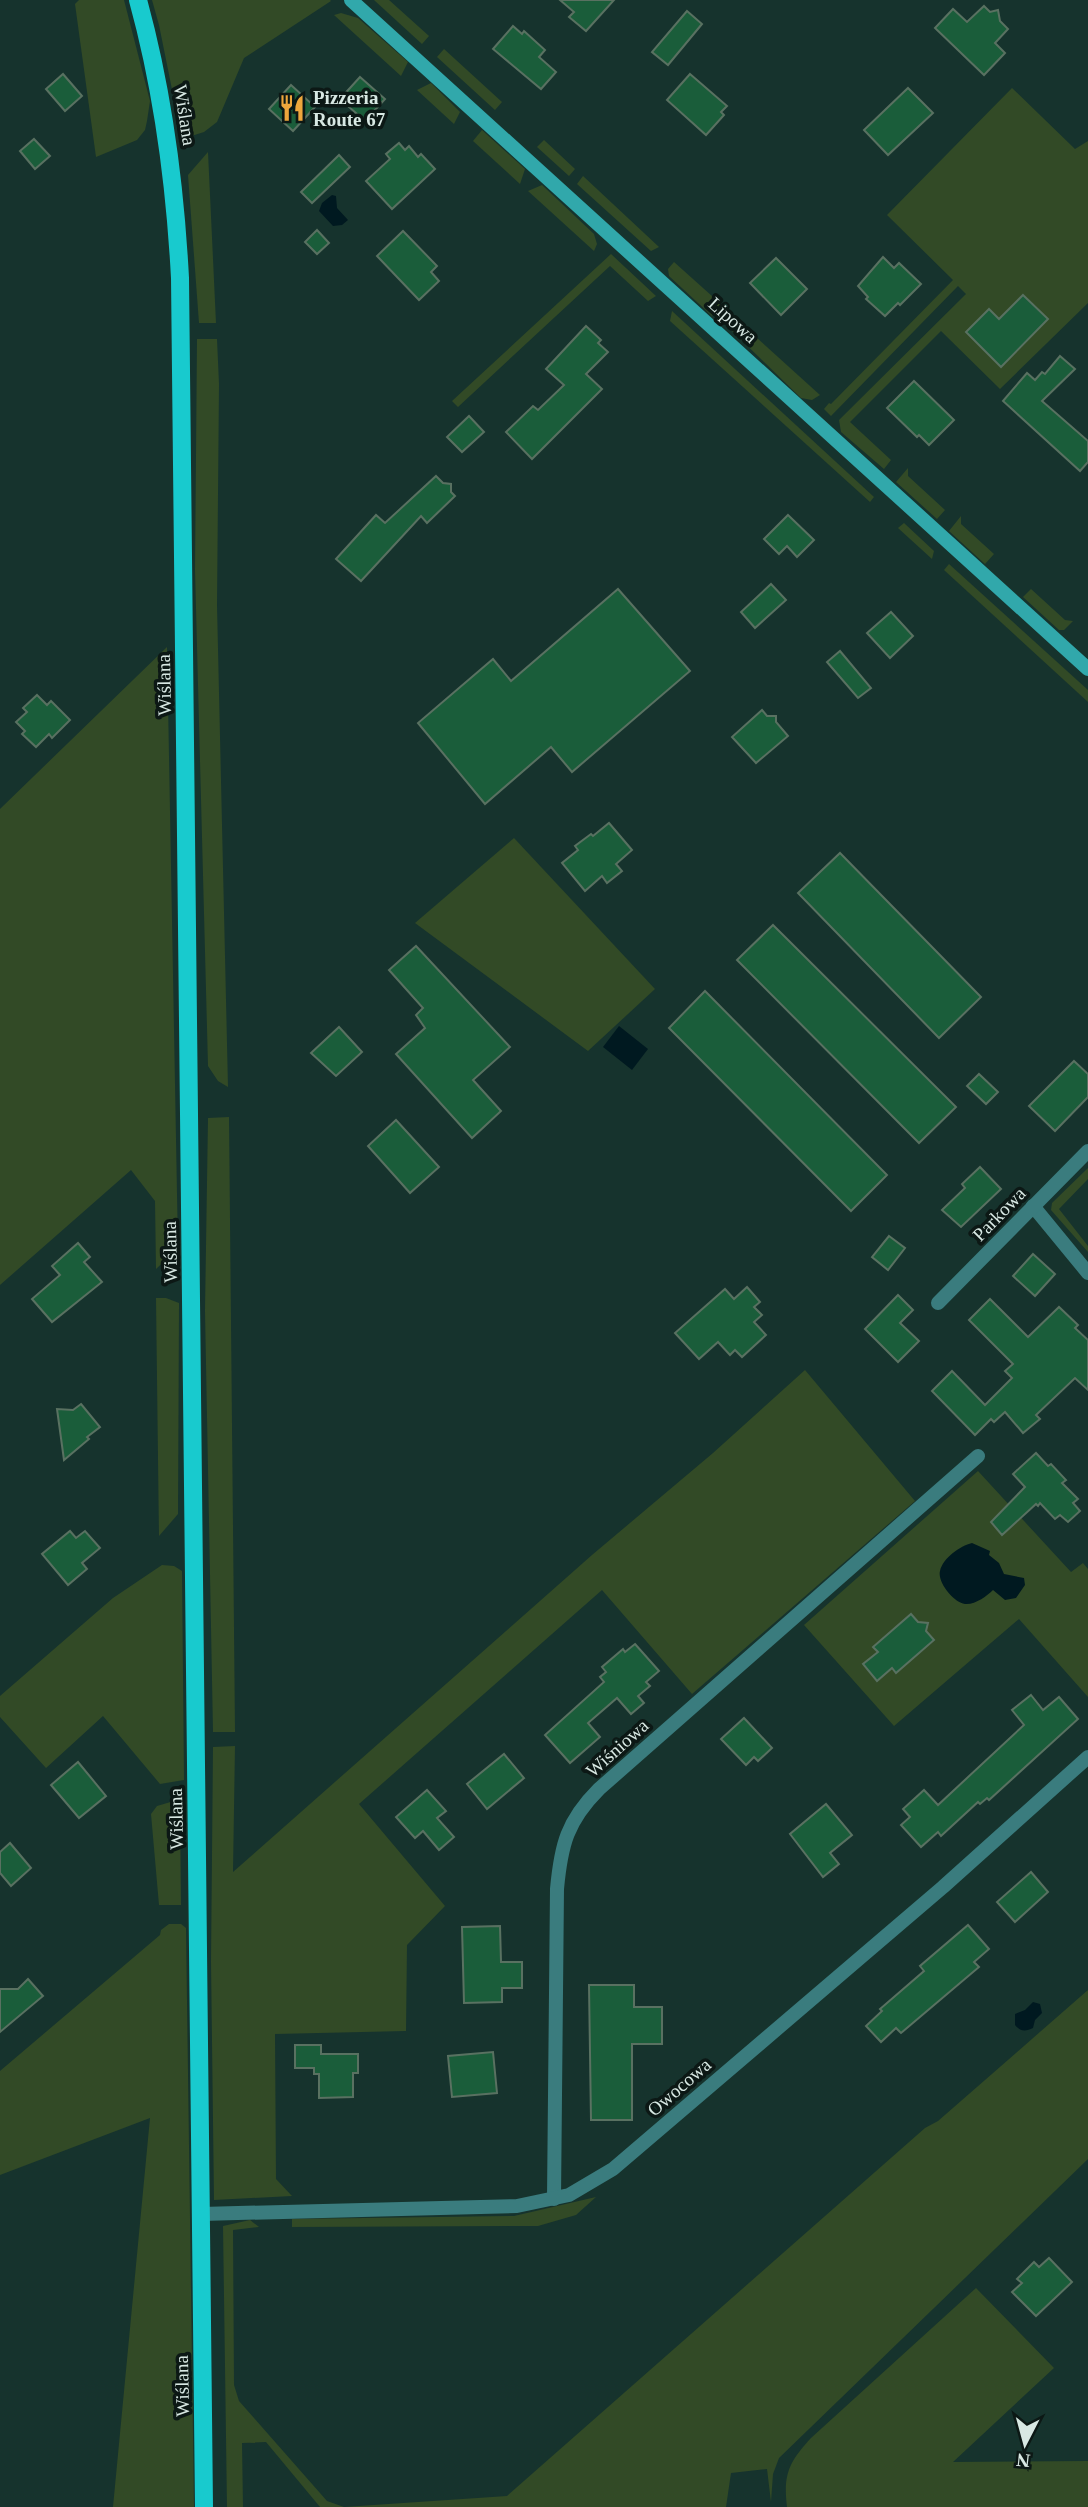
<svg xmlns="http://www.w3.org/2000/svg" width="1088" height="2507" font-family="Georgia,serif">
	<rect width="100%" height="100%" fill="#16332d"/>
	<g fill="#324a26">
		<polygon points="79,0 124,0 150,101 147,121 145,130 137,140 96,157 75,4"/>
		<polygon points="152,0 330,0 331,1 244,58 217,122 204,132 182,139 159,25"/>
		<polygon points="374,0 389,0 429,36 422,44"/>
		<polygon points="341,13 358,18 408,62 401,76 334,15"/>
		<polygon points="444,49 502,102 495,110 437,57"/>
		<polygon points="431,83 460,112 454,124 417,90"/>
		<polygon points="1012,88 1075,149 1088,141 1088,303 1000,389 941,331 850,422 891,460 884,469 841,432 839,420 966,294 958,286 831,416 824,409 829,403 831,404 953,280 887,215"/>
		<polygon points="482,130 525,169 520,184 473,141"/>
		<polygon points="544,140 575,169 569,176 537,147"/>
		<polygon points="208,152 216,323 199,323 188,175"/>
		<polygon points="583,176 659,247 651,251 577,184"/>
		<polygon points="542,185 594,234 597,244 594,251 528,191"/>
		<polygon points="611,254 656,296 648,301 610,266 458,407 452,401"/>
		<polygon points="674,262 722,305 712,316 669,276 668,269"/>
		<polygon points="672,311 874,497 870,502 670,321"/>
		<polygon points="736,319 820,395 812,400 801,398 729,328"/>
		<polygon points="197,339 217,339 219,384 217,605 228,1087 218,1081 208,1066 195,570"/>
		<polygon points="908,468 908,476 945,510 937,519 896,482"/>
		<polygon points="961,516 961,524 994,554 985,564 949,531"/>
		<polygon points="904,523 934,551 932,559 898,528"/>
		<polygon points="949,564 1088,690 1088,702 944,570"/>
		<polygon points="1031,589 1065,620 1073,621 1064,630 1059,630 1023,597"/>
		<polygon points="167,647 178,1248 156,1269 155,1201 131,1170 0,1285 0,809"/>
		<polygon points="514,838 655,989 588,1051 415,923"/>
		<polygon points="229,1117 235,1732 213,1732 205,1311 208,1118"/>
		<polygon points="1088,1168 1088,1179 1059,1209 1088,1246 1088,1252 1051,1210 1052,1203"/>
		<polygon points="156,1298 166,1298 179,1303 178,1514 159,1536"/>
		<polygon points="805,1370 915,1501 692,1694 602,1590 359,1804 445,1906 407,1945 406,2031 275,2034 276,2179 292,2196 214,2200 211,1962 213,1747 235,1746 233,1872 592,1555 713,1453"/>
		<polygon points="978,1471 1071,1572 1083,1563 1088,1569 1088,1697 1019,1619 894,1726 804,1625"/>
		<polygon points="162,1565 174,1566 182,1571 184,1780 160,1784 103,1716 46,1768 0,1717 0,1696 113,1598"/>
		<polygon points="174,1801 179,1804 180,1809 181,1905 159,1905 151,1814 157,1806"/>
		<polygon points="169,1924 181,1924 186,1928 194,2507 113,2507 150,2118 0,2175 0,2071 160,1935 161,1930"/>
		<polygon points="1088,1990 1088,2159 779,2458 773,2474 771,2502 767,2469 731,2473 726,2507 320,2507 266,2442 242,2443 243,2507 227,2507 223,2226 250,2220 259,2227 233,2230 234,2385 239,2401 327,2501 344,2507 507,2496 925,2128 938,2121"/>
		<polygon points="596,2197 576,2215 538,2226 292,2227 292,2219 514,2216"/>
		<path d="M976,2288L1054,2368L953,2462L1088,2461V2507H787C783,2474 789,2462 811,2438Z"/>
	</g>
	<g fill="#001920">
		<polygon points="332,195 336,196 337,208 348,220 342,225 333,226 319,211 322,203"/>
		<polygon points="619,1026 648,1049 632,1070 603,1047"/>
		<path d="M972,1543L990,1551L989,1555L999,1563L1004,1574L1024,1578L1025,1585L1016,1598L1005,1600L993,1590C987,1596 975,1605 965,1604C954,1603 937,1582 940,1571C943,1558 960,1546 972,1543Z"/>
		<path d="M1033,2002L1040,2004L1042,2013L1035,2020L1033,2028C1025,2032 1020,2031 1015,2025V2014L1025,2010Z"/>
	</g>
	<g fill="#1a5d3a" stroke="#597161" stroke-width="2">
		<polygon points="560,0 614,0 586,31 569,17 574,12"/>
		<polygon points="984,6 990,12 998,10 1000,21 1008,29 995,43 1005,53 984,75 935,28 953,9 967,22"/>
		<polygon points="687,11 702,24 668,65 652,52"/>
		<polygon points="513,26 522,34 524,31 545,50 539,57 556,72 541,89 493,49"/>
		<polygon points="63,74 82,96 65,111 46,89"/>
		<polygon points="690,74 727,106 721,112 724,115 706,135 667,100"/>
		<polygon points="360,77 385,99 365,121 340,99"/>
		<polygon points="291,85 315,107 293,131 269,109"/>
		<polygon points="908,88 933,113 888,155 864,130"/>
		<polygon points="34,139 50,156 35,169 20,151"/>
		<polygon points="399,143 405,150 409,146 418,157 421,154 435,169 392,209 366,181 390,159 386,154"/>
		<polygon points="339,155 350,167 312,203 301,192"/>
		<polygon points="317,230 329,243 317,254 305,242"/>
		<polygon points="403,231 437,266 431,272 439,281 419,300 377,256"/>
		<polygon points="883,257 894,268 899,263 921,284 900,305 898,303 885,316 866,299 868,297 858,286"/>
		<polygon points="776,258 807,289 781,315 750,283"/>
		<polygon points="1023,295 1048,319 1001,367 966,332 989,309 999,319"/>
		<polygon points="586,326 601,340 598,343 608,352 586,374 602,389 532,459 506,432 533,406 538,410 564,385 546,369"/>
		<polygon points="1060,356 1075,369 1042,401 1088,441 1088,462 1080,471 1003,401 1027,373 1035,380 1042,372 1045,374"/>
		<polygon points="914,381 954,420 929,445 919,435 917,437 887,408"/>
		<polygon points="469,416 484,432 462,452 447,437"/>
		<polygon points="436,476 443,483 451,484 451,492 455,496 427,523 421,516 361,581 336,559 376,515 385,523"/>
		<polygon points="788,515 814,540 797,557 787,546 779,554 764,539"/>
		<polygon points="771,584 786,600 755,628 741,612"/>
		<polygon points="618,589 690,671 572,772 551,747 485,804 418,723 493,659 511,681"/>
		<polygon points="891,612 913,636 890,658 867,633"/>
		<polygon points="840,651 871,688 858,698 827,662"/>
		<polygon points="37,695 47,705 51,701 70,720 52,738 49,734 36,747 22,734 25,731 16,722 27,712 23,708"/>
		<polygon points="762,710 767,716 776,716 776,722 788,736 756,763 732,737"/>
		<polygon points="609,823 632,850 616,864 622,871 607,883 602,876 585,891 562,863 578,850 575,846 591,834 593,836"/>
		<polygon points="840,853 981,997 939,1038 798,893"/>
		<polygon points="773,925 956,1107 919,1143 737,960"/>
		<polygon points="416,946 510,1047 473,1080 501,1111 472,1138 396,1054 425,1028 416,1015 423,1008 389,970"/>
		<polygon points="705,991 887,1175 851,1211 669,1028"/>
		<polygon points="339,1027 362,1052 336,1076 311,1053"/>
		<polygon points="1074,1061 1088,1074 1088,1097 1055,1131 1029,1106"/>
		<polygon points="979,1074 998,1092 986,1104 967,1086"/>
		<polygon points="396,1120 439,1167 410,1193 368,1146"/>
		<polygon points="980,1167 1001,1189 961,1227 942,1210 965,1188 962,1184"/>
		<polygon points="889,1236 905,1248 888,1270 872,1257"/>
		<polygon points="78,1243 90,1257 84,1262 102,1282 52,1322 32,1299 60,1275 52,1266"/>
		<polygon points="1033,1254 1055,1274 1035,1296 1013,1276"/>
		<polygon points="747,1287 760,1302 754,1307 762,1315 754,1322 766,1335 742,1357 735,1350 730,1355 718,1342 699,1359 675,1333 725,1289 734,1299"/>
		<polygon points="898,1295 913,1310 900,1323 919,1341 898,1362 865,1329"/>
		<polygon points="990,1299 1028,1337 1059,1307 1078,1325 1075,1328 1088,1340 1088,1390 1075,1378 1036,1415 1040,1419 1023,1433 1005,1412 994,1422 991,1419 975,1435 932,1391 952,1371 985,1405 1012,1378 1005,1371 1013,1364 969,1320"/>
		<polygon points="81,1404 100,1427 87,1437 89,1439 64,1460 57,1409 73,1410"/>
		<polygon points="1036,1453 1048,1466 1051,1464 1066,1480 1062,1483 1078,1499 1073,1503 1080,1511 1068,1522 1060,1515 1055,1519 1040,1503 1038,1506 1036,1504 1002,1535 991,1522 1025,1487 1013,1474"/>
		<polygon points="70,1531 76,1538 85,1531 100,1548 82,1563 87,1569 68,1585 42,1554"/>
		<polygon points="911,1614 918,1622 928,1623 926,1631 934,1640 896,1673 892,1668 877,1681 863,1664 878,1652 873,1647"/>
		<polygon points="635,1644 659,1671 646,1682 650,1686 638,1696 644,1703 631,1714 617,1698 588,1723 600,1737 570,1763 545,1735 604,1682 600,1677 606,1672 602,1667 623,1649 625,1652"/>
		<polygon points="1031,1695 1043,1710 1059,1697 1078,1719 989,1800 987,1798 980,1804 978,1802 941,1836 938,1832 921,1847 901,1825 910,1817 903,1809 924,1790 938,1805 1024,1725 1012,1710"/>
		<polygon points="744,1718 772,1748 758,1761 754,1757 746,1765 721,1739"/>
		<polygon points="504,1754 524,1778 487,1809 467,1784"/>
		<polygon points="78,1762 106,1796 79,1818 51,1785"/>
		<polygon points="427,1790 446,1811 437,1818 454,1837 439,1850 423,1831 415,1838 396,1817"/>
		<polygon points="826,1804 852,1835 830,1853 839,1864 823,1877 790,1834"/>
		<polygon points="10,1843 31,1868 11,1886 0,1873 0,1852"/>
		<polygon points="1031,1872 1048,1892 1015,1922 997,1902"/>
		<polygon points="968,1925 989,1949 974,1962 979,1967 901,2033 896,2028 881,2042 866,2026 882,2011 880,2009 924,1971 920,1966"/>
		<polygon points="500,1926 501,1962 522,1962 522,1988 502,1988 502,2002 464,2003 462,1927"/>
		<polygon points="28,1979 43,1996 0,2032 0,1989 18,1989"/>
		<polygon points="589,1985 634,1985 634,2007 662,2007 662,2044 632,2044 632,2120 591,2120"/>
		<polygon points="295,2045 321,2045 321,2054 358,2054 358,2073 353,2073 353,2097 319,2098 319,2074 314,2074 314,2068 295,2068"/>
		<polygon points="493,2052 497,2093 452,2097 448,2056"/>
		<polygon points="1049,2258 1072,2282 1036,2316 1012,2292 1022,2283 1017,2279 1034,2262 1039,2267"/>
	</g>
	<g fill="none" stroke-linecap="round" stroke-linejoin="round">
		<g stroke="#3a7c7e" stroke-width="14">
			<polyline points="1033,1206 1088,1273"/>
			<polyline points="938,1303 1088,1151"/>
			<path d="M554,2199L557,1889C561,1845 567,1821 599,1789L978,1456"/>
			<polyline points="201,2214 517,2206 569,2195 613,2169 943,1887 1088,1757"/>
		</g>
		<polyline stroke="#31a8ab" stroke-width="14" points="351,0 1088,669"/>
		<path stroke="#18cace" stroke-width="18" d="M138,0C163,91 175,183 180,278L204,2507"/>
	</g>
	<defs>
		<symbol id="restaurant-bare" viewBox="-9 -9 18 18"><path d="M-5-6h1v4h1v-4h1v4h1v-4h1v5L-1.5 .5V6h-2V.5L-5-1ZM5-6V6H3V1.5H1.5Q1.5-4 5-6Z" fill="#eea73c" stroke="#0c1815" stroke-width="2.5" paint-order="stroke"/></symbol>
	</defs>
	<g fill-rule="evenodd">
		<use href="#restaurant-bare" x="273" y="89" width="38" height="38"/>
	</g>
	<g text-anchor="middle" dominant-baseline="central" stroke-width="7" stroke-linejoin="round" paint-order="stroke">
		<g font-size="19" font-weight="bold" fill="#d8e8e3" stroke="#0c1815" text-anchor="start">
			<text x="313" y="97">Pizzeria<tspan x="313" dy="22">Route 67</tspan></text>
		</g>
		<g font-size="19" fill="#d8e8e3" stroke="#0c1815">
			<text transform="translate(185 115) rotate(81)">Wiślana</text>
			<text transform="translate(733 320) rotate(42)">Lipowa</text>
			<text transform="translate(164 685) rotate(-91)">Wiślana</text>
			<text transform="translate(999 1214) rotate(-46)">Parkowa</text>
			<text transform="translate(170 1252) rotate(-91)">Wiślana</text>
			<text transform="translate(617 1748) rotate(-42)">Wiśniowa</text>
			<text transform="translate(176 1819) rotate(-91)">Wiślana</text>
			<text transform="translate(679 2087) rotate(-41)">Owocowa</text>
			<text transform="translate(182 2386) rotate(-91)">Wiślana</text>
		</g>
	</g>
	<g transform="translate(1025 2444) rotate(186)" stroke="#0c1815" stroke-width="5" paint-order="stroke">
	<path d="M0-5L12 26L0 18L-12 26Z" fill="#d8e8e3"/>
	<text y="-10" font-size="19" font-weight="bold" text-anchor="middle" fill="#d8e8e3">N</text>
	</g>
</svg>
